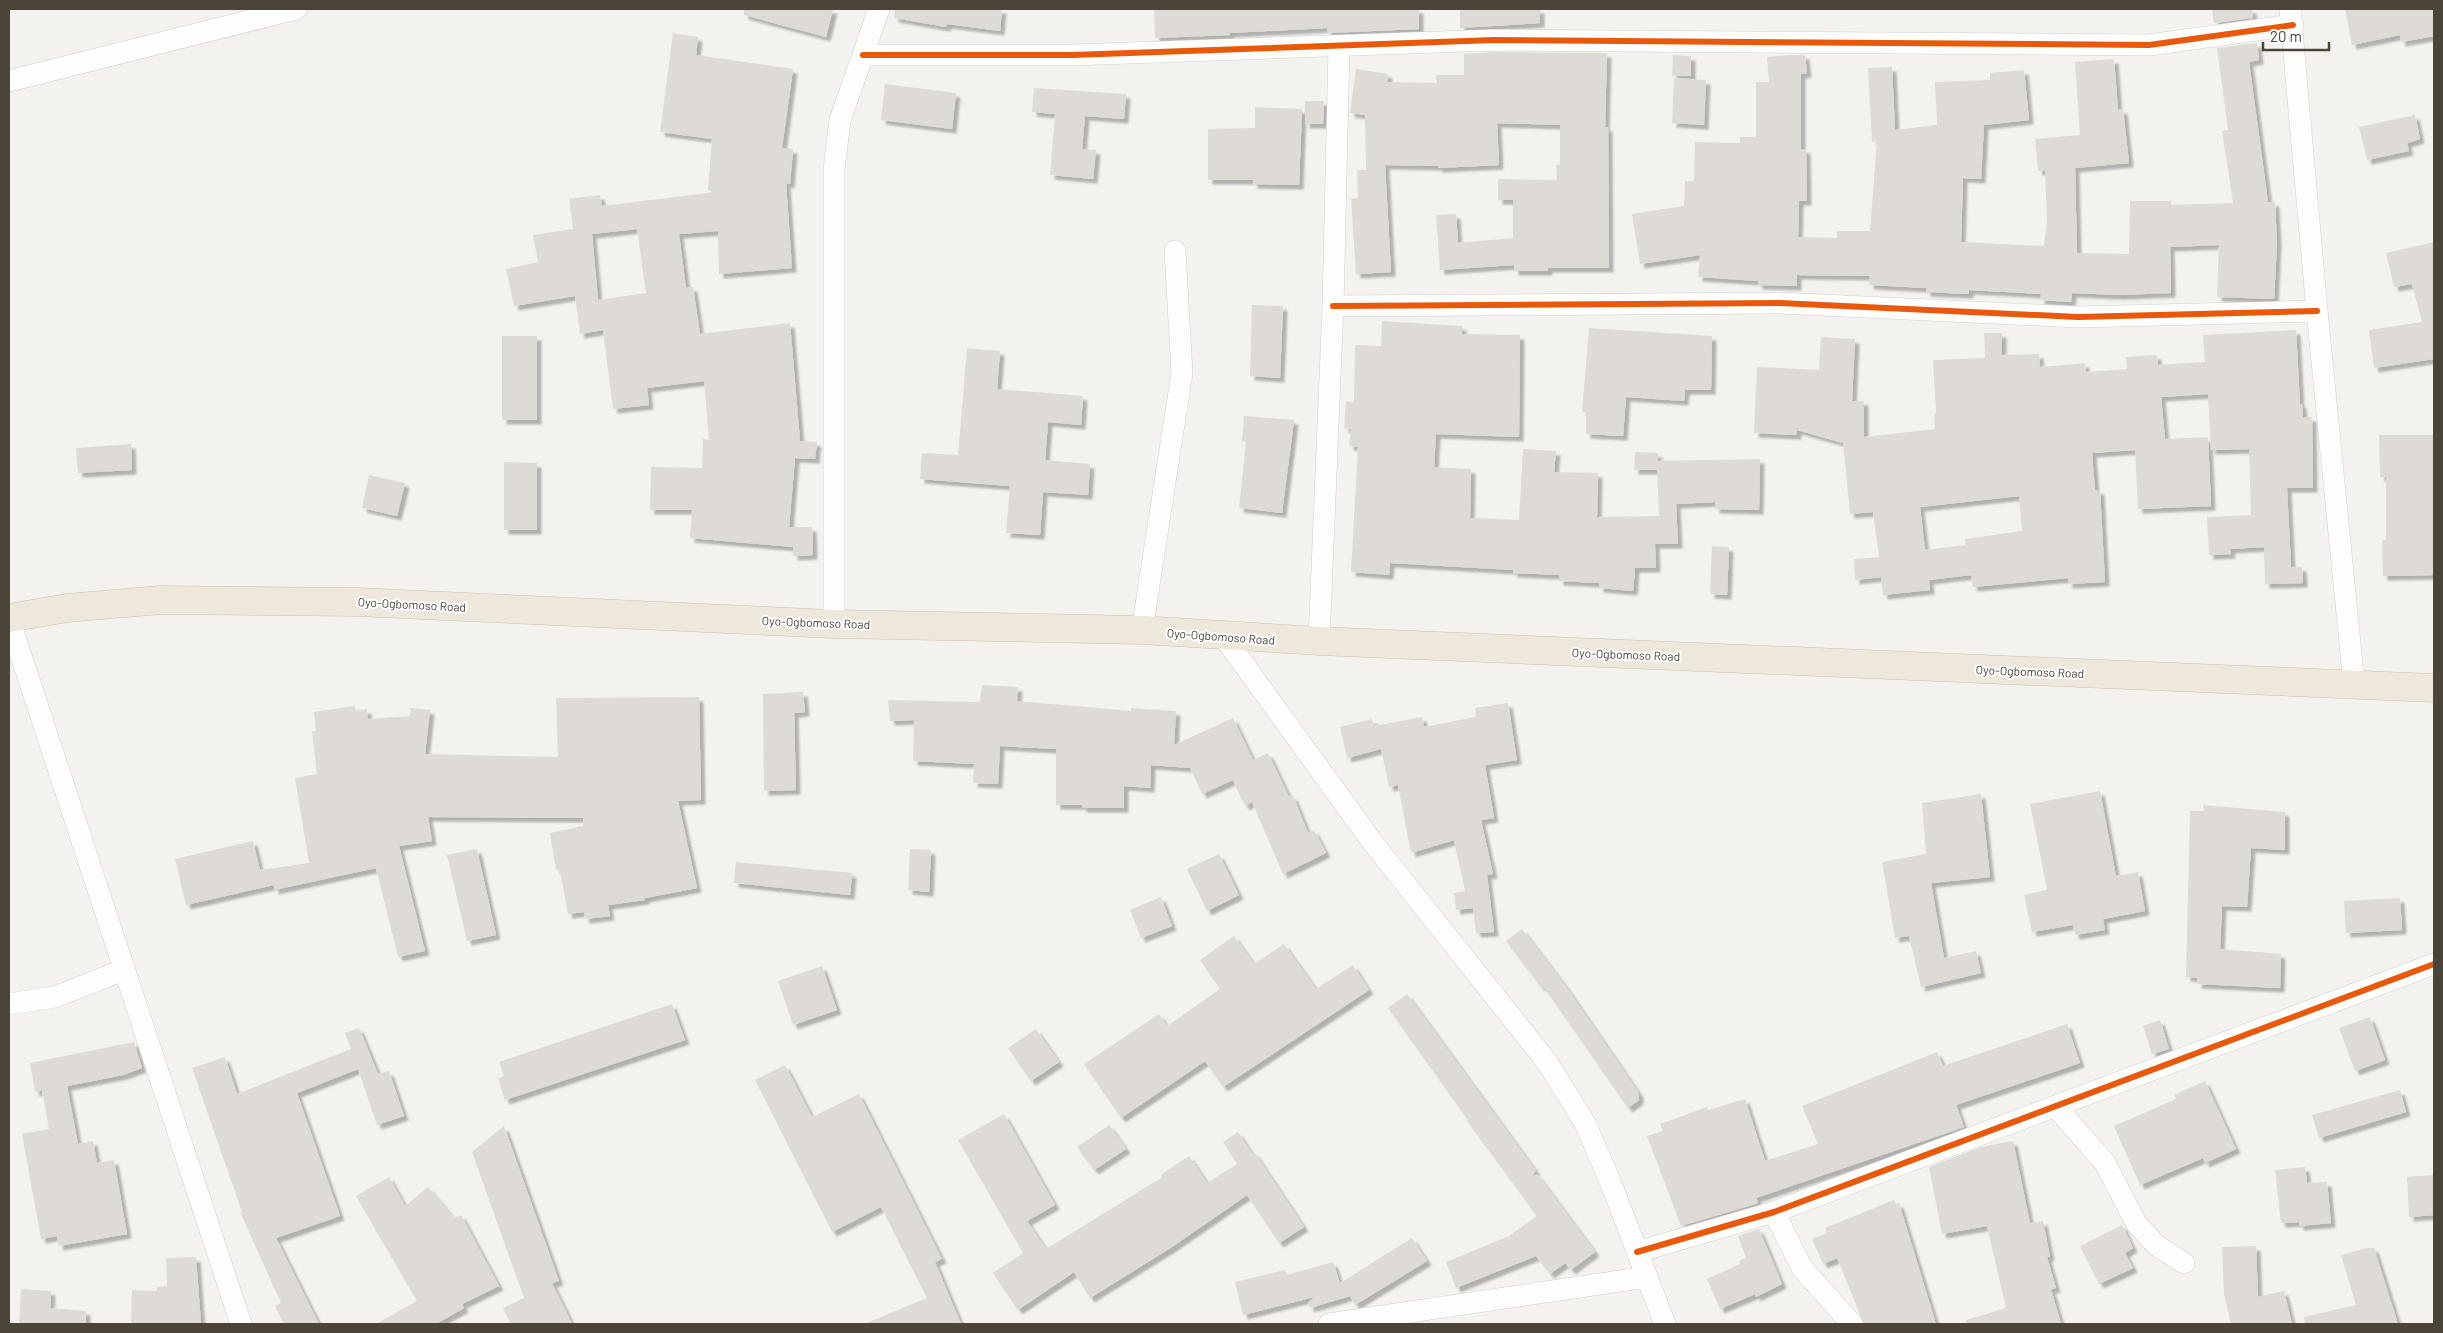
<svg xmlns="http://www.w3.org/2000/svg" width="2443" height="1333" font-family="Barlow,sans-serif">
	<defs>
		<filter id="shadow"><feDropShadow dx="4.5" dy="4.5" stdDeviation="1" flood-color="#0004"/></filter>
	</defs>
	<rect width="100%" height="100%" fill="#f4f2ee"/>
	<g fill="#dedbd6" fill-rule="evenodd" filter="url(#shadow)">
		<polygon points="744,9 833,9 826,37 744,15"/>
		<polygon points="895,9 1002,9 1000,31 947,24 946,27 894,18"/>
		<polygon points="1154,9 1419,9 1419,29 1327,33 1327,28 1230,33 1230,35 1155,38"/>
		<polygon points="1460,9 1540,9 1540,23 1460,28"/>
		<polygon points="2212,9 2252,9 2253,18 2214,23"/>
		<polygon points="2345,9 2434,9 2434,36 2401,42 2400,35 2352,45"/>
		<path d="M673,33L698,37L696,55L793,69L782,148L793,149L790,184L786,183L792,268L719,274L718,231L679,234L686,288L693,287L700,334L790,323L800,441L817,442L815,459L795,458L789,527H812L813,555L793,556V547L690,538L692,510H650L651,467L702,468L703,439L709,440L704,381L647,388L649,405L613,409L603,330L580,334L575,296L514,306L506,269L538,262L533,235L573,229L569,199L600,195L602,206L715,192L708,190L712,139L660,132ZM637,229L646,293L598,300L592,234Z"/>
		<polygon points="2257,43 2259,60 2249,62 2268,202 2275,202 2277,243 2274,299 2217,297 2219,245 2170,247 2171,293 2120,295 2072,293 2071,302 2040,300 2041,294 1969,290 1969,294 1926,292 1926,288 1869,285 1870,276 1797,275 1797,286 1758,285 1758,281 1698,277 1700,255 1640,264 1632,214 1684,206 1685,181 1694,181 1695,142 1740,143 1740,137 1756,137 1756,82 1769,82 1767,57 1790,55 1805,55 1807,73 1801,74 1801,149 1806,149 1807,201 1799,201 1798,237 1837,238 1837,231 1870,231 1877,141 1872,142 1868,68 1892,67 1895,130 1937,125 1935,82 1990,80 1990,73 2024,70 2029,120 1984,125 1981,179 1963,178 1961,242 2044,246 2047,220 2045,170 2038,171 2035,139 2080,135 2075,62 2114,59 2118,110 2123,109 2129,163 2075,168 2077,253 2129,254 2130,201 2171,201 2171,205 2233,203 2222,131 2228,130 2217,48"/>
		<polygon points="1494,52 1607,53 1605,127 1608,127 1609,268 1548,268 1548,271 1514,271 1514,265 1440,270 1436,215 1456,214 1458,243 1513,238 1513,200 1498,200 1498,179 1557,180 1556,165 1560,164 1560,125 1497,123 1499,165 1438,168 1438,166 1385,165 1391,272 1356,274 1351,199 1358,198 1357,170 1366,170 1365,115 1350,113 1356,69 1388,74 1388,82 1437,83 1436,75 1464,75 1464,54"/>
		<polygon points="1673,55 1691,56 1691,76 1672,76"/>
		<polygon points="1674,78 1706,80 1704,125 1672,123"/>
		<polygon points="885,84 956,93 952,129 881,120"/>
		<polygon points="1034,88 1126,94 1124,119 1085,116 1082,149 1096,150 1093,179 1050,175 1055,114 1032,112"/>
		<polygon points="1305,101 1324,101 1323,124 1305,124"/>
		<polygon points="1255,107 1302,109 1299,185 1253,184 1253,180 1208,180 1208,129 1255,128"/>
		<polygon points="2415,115 2420,139 2407,143 2409,151 2367,160 2359,127"/>
		<polygon points="2434,242 2434,359 2374,368 2369,330 2422,322 2412,284 2394,287 2386,253"/>
		<polygon points="1252,305 1283,306 1280,378 1250,376"/>
		<polygon points="1382,321 1462,326 1462,334 1520,335 1519,437 1436,434 1434,467 1471,469 1470,518 1519,520 1523,449 1556,451 1554,472 1598,473 1597,517 1659,516 1657,470 1634,470 1635,452 1658,453 1658,461 1760,459 1759,510 1715,509 1715,502 1676,504 1678,544 1655,544 1656,568 1635,568 1633,591 1599,588 1599,583 1559,581 1559,575 1513,573 1513,570 1390,563 1389,575 1351,572 1358,447 1349,446 1351,429 1344,428 1346,401 1354,402 1355,345 1381,346"/>
		<polygon points="1589,328 1712,336 1711,390 1685,390 1684,401 1626,397 1623,436 1586,434 1586,412 1582,412"/>
		<path d="M2296,330L2300,404H2302L2303,417H2312L2313,488H2287L2291,567H2302L2303,583L2265,584L2264,547L2230,549L2231,554L2209,555L2207,517L2251,515L2249,449L2211,450L2208,394L2161,397L2165,439L2208,437L2211,506L2138,509L2135,450L2092,453L2095,490H2100L2105,582L2068,584V578L1973,587L1971,575L1929,580L1930,590L1883,595L1881,577L1855,580L1854,559L1879,557L1873,512L1850,514L1843,443L1797,430V435L1754,433L1757,367L1819,370L1821,337L1855,339L1852,401H1864V437L1935,429L1934,414L1936,413L1933,360L1985,358L1984,333H2002V355L2039,354L2040,367L2085,363L2086,372L2127,369L2126,357L2157,355L2158,365L2205,362L2203,335ZM2019,496L2022,531L1965,539L1966,545L1925,550L1920,507Z"/>
		<rect x="502" y="336" width="35" height="84"/>
		<polygon points="967,348 1000,351 997,389 1083,396 1081,425 1048,422 1045,460 1090,464 1088,495 1043,492 1040,535 1006,533 1010,486 920,479 922,453 958,455"/>
		<polygon points="1244,416 1294,420 1282,513 1239,508 1246,442 1242,441"/>
		<polygon points="2379,435 2434,435 2434,575 2383,576 2382,540 2386,540 2386,477 2380,477"/>
		<polygon points="131,444 132,470 78,473 76,448"/>
		<polygon points="504,462 537,463 537,530 504,530"/>
		<polygon points="369,475 405,483 397,516 362,508"/>
		<polygon points="1712,546 1729,547 1727,595 1710,594"/>
		<polygon points="982,685 1018,687 1017,701 1131,711 1131,708 1176,711 1174,745 1233,718 1253,760 1268,753 1289,797 1293,796 1308,833 1314,830 1326,853 1283,874 1252,802 1245,806 1233,780 1202,794 1190,768 1151,765 1150,788 1124,786 1124,808 1082,808 1082,805 1056,805 1056,749 1000,746 998,784 973,783 974,764 913,761 914,720 890,721 888,700 980,702"/>
		<polygon points="803,692 805,712 794,713 796,790 764,791 763,694"/>
		<polygon points="699,697 701,800 678,801 697,888 645,898 645,900 608,905 610,916 585,919 584,912 568,914 560,870 556,870 550,833 583,826 583,818 428,817 432,841 399,846 425,951 398,957 376,868 274,890 274,885 186,905 175,859 253,841 260,870 309,863 295,778 317,774 312,731 316,731 314,712 355,706 356,711 367,709 368,719 410,716 411,708 430,710 425,754 558,757 556,698"/>
		<polygon points="1508,703 1517,760 1485,765 1494,818 1481,820 1493,874 1487,875 1494,932 1476,933 1473,908 1456,910 1454,893 1465,891 1454,840 1411,853 1398,785 1389,787 1381,749 1347,758 1340,727 1372,719 1374,726 1422,717 1424,727 1476,717 1475,708"/>
		<polygon points="2100,791 2116,876 2138,872 2145,911 2103,919 2105,930 2075,935 2073,925 2032,932 2024,895 2047,890 2030,804"/>
		<polygon points="1981,794 1990,877 1931,883 1944,958 1976,951 1981,973 1921,987 1909,936 1895,938 1882,862 1926,854 1922,803"/>
		<polygon points="2203,805 2285,812 2285,850 2251,848 2247,907 2222,906 2220,949 2281,954 2280,988 2197,984 2198,978 2186,977 2190,811 2204,811"/>
		<polygon points="477,849 496,935 467,941 447,855"/>
		<polygon points="910,849 931,850 929,892 908,890"/>
		<polygon points="1219,854 1239,895 1207,911 1187,869"/>
		<polygon points="736,862 852,873 850,895 734,883"/>
		<polygon points="1161,897 1172,926 1141,938 1130,910"/>
		<polygon points="2400,898 2402,930 2346,933 2344,901"/>
		<polygon points="1522,929 1564,984 1639,1093 1639,1100 1628,1108 1543,986 1541,987 1506,941"/>
		<polygon points="1234,936 1254,964 1284,944 1316,989 1353,965 1369,990 1223,1087 1205,1061 1121,1118 1084,1064 1159,1014 1167,1026 1220,989 1200,960"/>
		<polygon points="822,966 837,1010 793,1025 778,981"/>
		<polygon points="1407,994 1536,1171 1533,1174 1534,1176 1537,1174 1595,1252 1571,1270 1565,1263 1550,1274 1536,1256 1456,1288 1446,1262 1509,1236 1537,1216 1467,1121 1468,1120 1388,1008"/>
		<polygon points="672,1004 685,1040 505,1100 498,1078 504,1076 499,1062"/>
		<polygon points="2370,1017 2385,1060 2355,1071 2339,1028"/>
		<polygon points="2160,1020 2169,1049 2152,1054 2143,1026"/>
		<polygon points="2067,1024 2080,1063 1956,1105 1964,1127 1756,1198 1758,1203 1752,1205 1681,1226 1647,1136 1663,1131 1660,1124 1707,1107 1708,1110 1745,1099 1765,1161 1818,1144 1802,1106 1937,1052 1943,1066"/>
		<polygon points="359,1028 378,1074 389,1071 404,1116 377,1125 358,1069 297,1093 340,1216 276,1238 319,1324 284,1324 275,1306 281,1303 240,1212 242,1212 192,1068 225,1057 237,1094 351,1049 345,1033"/>
		<polygon points="1036,1029 1059,1062 1031,1081 1008,1048"/>
		<polygon points="134,1042 142,1068 123,1075 67,1086 78,1144 93,1141 97,1163 114,1160 127,1234 59,1246 57,1236 41,1239 22,1134 49,1129 42,1090 35,1092 30,1063"/>
		<polygon points="785,1065 812,1117 859,1094 942,1259 935,1262 961,1324 864,1324 927,1298 881,1207 832,1232 755,1080"/>
		<polygon points="2205,1081 2236,1149 2205,1163 2203,1158 2140,1185 2114,1126 2176,1099 2174,1095"/>
		<polygon points="2400,1090 2406,1112 2319,1138 2312,1115"/>
		<polygon points="1004,1114 1055,1205 1027,1221 1046,1249 1161,1178 1162,1174 1189,1156 1207,1183 1237,1164 1223,1142 1238,1132 1252,1154 1254,1152 1304,1227 1279,1243 1247,1195 1172,1247 1090,1298 1074,1272 1018,1310 993,1273 1023,1253 958,1140"/>
		<polygon points="1109,1125 1126,1149 1094,1170 1077,1147"/>
		<polygon points="504,1126 559,1281 552,1283 572,1324 511,1324 503,1308 524,1298 472,1152"/>
		<polygon points="2013,1141 2030,1223 2043,1221 2050,1257 2047,1257 2056,1288 2051,1289 2061,1324 1966,1324 1966,1320 2006,1308 1987,1226 1942,1234 1929,1167 1981,1147"/>
		<polygon points="2305,1167 2307,1183 2327,1182 2331,1223 2299,1226 2299,1222 2281,1223 2275,1170"/>
		<polygon points="2434,1175 2434,1215 2409,1217 2407,1177"/>
		<polygon points="389,1177 405,1206 428,1187 454,1218 461,1215 499,1286 462,1304 464,1308 436,1324 376,1324 417,1301 356,1196"/>
		<polygon points="1894,1200 1896,1204 1899,1203 1936,1324 1864,1324 1837,1258 1823,1264 1812,1239 1827,1233 1825,1228"/>
		<polygon points="2122,1225 2133,1248 2125,1253 2133,1268 2099,1284 2080,1246"/>
		<polygon points="1759,1229 1782,1284 1756,1297 1755,1294 1720,1309 1707,1279 1740,1264 1739,1261 1746,1258 1738,1236"/>
		<polygon points="1412,1238 1427,1261 1355,1305 1350,1296 1310,1308 1308,1303 1314,1297 1243,1315 1235,1282 1285,1270 1287,1275 1333,1262 1340,1283"/>
		<polygon points="2256,1246 2258,1297 2284,1291 2292,1324 2231,1324 2224,1294 2222,1247"/>
		<polygon points="2367,1248 2374,1248 2398,1324 2305,1324 2304,1317 2356,1305 2341,1255"/>
		<polygon points="196,1257 201,1324 131,1324 132,1290 157,1291 157,1287 167,1286 166,1258"/>
		<polygon points="21,1289 51,1291 50,1308 86,1311 86,1324 19,1324"/>
	</g>
	<g fill="none" stroke-linecap="round" stroke-linejoin="round">
		<defs>
			<g id="minor">
				<polyline points="2290,9 2317,311 2354,684"/>
				<polyline points="863,55 1072,55 1494,40 2149,45 2293,25"/>
				<polyline points="9,81 296,9"/>
				<polyline points="1333,306 1780,303 2078,317 2317,311"/>
				<polyline points="9,619 241,1324"/>
				<polyline points="834,624 834,170 840,120 879,9"/>
				<polyline points="1142,630 1182,373 1175,251"/>
				<polyline points="1224,637 1373,843 1547,1062 1585,1123 1610,1181 1665,1324"/>
				<polyline points="1319,641 1333,306 1339,47"/>
				<polyline points="9,1004 55,997 123,970"/>
				<polyline points="2056,1107 2105,1163 2136,1223 2156,1245 2184,1263"/>
				<polyline points="1774,1212 1802,1268 1852,1324"/>
				<polyline points="1637,1252 1774,1212 2434,964"/>
				<polyline points="1329,1324 1647,1277"/>
			</g>
			<polyline id="highway" points="9,618 67,608 161,600 357,602 834,624 1142,630 1319,641 2434,688"/>
		</defs>
		<use href="#minor" stroke="#d2d0cb" stroke-width="22"/>
		<use href="#highway" stroke="#ccbfa9" stroke-width="29"/>
		<use href="#minor" stroke="#fdfdfc" stroke-width="21"/>
		<use href="#highway" stroke="#ede8db" stroke-width="28"/>
		<defs>
			<g id="cycleway">
				<polyline points="863,55 1072,55 1494,40 2149,45 2293,25"/>
				<polyline points="1333,306 1780,303 2078,317 2317,311"/>
				<polyline points="1637,1252 1774,1212 2434,964"/>
			</g>
		</defs>
		<use href="#cycleway" stroke="#fff" stroke-width="9"/>
		<use href="#cycleway" stroke="#e8590c" stroke-width="6"/>
	</g>
	<g text-anchor="middle" dominant-baseline="central" stroke-width="4" stroke-linejoin="round" paint-order="stroke">
		<g font-size="12" fill="#4b4439" stroke="#fff">
			<text transform="translate(412 604) rotate(3)">Oyo-Ogbomoso Road</text>
			<text transform="translate(816 622) rotate(2)">Oyo-Ogbomoso Road</text>
			<text transform="translate(1221 636) rotate(4)">Oyo-Ogbomoso Road</text>
			<text transform="translate(1626 654) rotate(2)">Oyo-Ogbomoso Road</text>
			<text transform="translate(2030 671) rotate(2)">Oyo-Ogbomoso Road</text>
		</g>
	</g>
	<rect width="2443" height="1333" fill="none" stroke="#4b4439" stroke-width="20"/>
	<path d="M2263 42v8h66v-8" fill="none" stroke="#4b4439" stroke-width="2.5"/>
	<text x="2270" y="42" font-size="15" fill="#4b4439" stroke="#ffffff" stroke-width="4" paint-order="stroke">20 m</text>
</svg>
